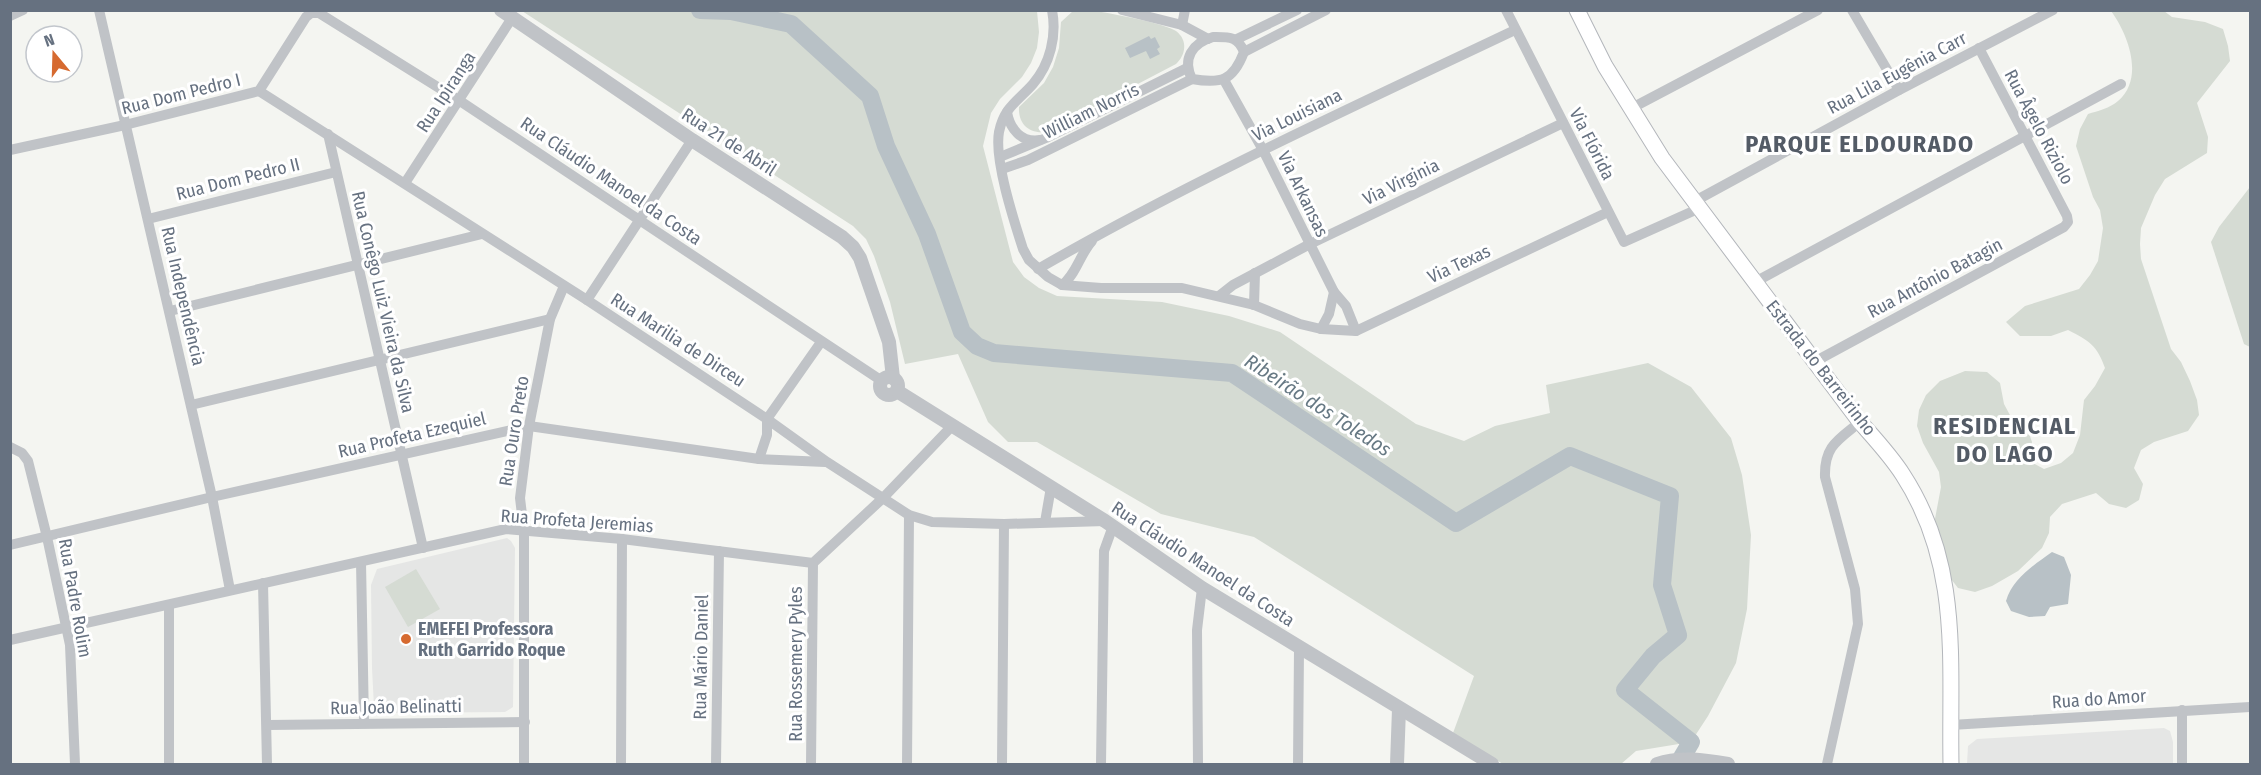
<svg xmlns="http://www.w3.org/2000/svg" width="2261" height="775" font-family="'Fira Sans Condensed',sans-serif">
	<rect width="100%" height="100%" fill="#f4f5f1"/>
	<g fill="#e5e6e5">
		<polygon points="507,538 511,541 515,548 513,707 505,712 380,713 374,707 372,668 371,585 377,569"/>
		<polygon points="2164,728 2170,731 2173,742 2173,764 1967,764 1968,746 1977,739"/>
	</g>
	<g fill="#d5dbd3">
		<polygon points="522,11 1037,11 1039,32 1037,48 1031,63 1022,77 1000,99 991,113 983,146 1013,262 1024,277 1039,288 1057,296 1162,302 1229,316 1280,332 1416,424 1464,441 1495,426 1550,413 1546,385 1648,363 1691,387 1731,438 1742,475 1751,535 1747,609 1736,663 1708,716 1691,742 1636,751 1621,764 1503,764 1453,733 1474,676 1254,537 1161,514 1037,442 1008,442 988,422 958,354 905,364 890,302 874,256 866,239 853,226"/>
		<path d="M1073,11C1080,11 1086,10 1093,11C1106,12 1167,24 1176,31C1188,40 1186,55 1176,64L1046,132C1029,134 1018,124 1019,107L1044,83L1053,67L1059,48L1061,22Z"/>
		<path d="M2111,11H2164L2172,17L2205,22L2223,29L2228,46L2230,61L2197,103L2208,137L2207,153L2165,179L2155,195L2141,228L2140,244L2141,259L2171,349L2181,362L2190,381L2197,400L2199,415L2188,431L2154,442L2141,450L2134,468L2143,484L2139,500L2126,508L2109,504L2096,493L2062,504L2050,517L2049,533L2042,548L2018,571L1992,586L1975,592L1958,588L1948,575L1934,524L1941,487L1939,472L1923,443L1917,426L1919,410L1926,395L1940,381L1965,371L1987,372L2000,383L2004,404L2011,417L2026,425L2032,442L2029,461L2044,469L2061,463L2073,453L2080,435L2084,400L2095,386L2105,368C2097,345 2089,341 2068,330L2051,336H2020L2006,322L2025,306L2079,289L2090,275L2098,261L2103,228L2100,210L2093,197L2076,146L2080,129L2088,114C2098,111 2110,108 2118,101C2145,78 2128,34 2111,11Z"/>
		<polygon points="2250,187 2250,347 2244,344 2211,242 2219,227"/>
		<polygon points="416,569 440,609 408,627 385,587"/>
	</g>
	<g fill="#b8c1c6">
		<polygon points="1149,36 1151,39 1155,37 1160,47 1157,49 1160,54 1150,59 1146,51 1130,58 1125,48"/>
		<path d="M2052,552L2064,557L2071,575L2068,604L2050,607L2045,616L2029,617L2011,611L2006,601C2013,578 2034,565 2052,552Z"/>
	</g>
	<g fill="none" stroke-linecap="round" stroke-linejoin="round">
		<polyline stroke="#b8c1c6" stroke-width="18" points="700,10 731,11 791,24 870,96 886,146 927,234 962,332 977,346 994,353 1232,373 1456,523 1570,456 1670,496 1662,585 1678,635 1653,656 1625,690 1691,742 1678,764"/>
		<defs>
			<path id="secondary" d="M1577,10L1605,66L1662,158L1860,422C1875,439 1891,456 1903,475C1962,566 1949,662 1951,764"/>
		</defs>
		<use href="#secondary" stroke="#b3b6bb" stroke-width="17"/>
		<g stroke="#c0c3c7" stroke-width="10">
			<polyline points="99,10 212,497 230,590"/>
			<path d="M1052,10C1057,36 1050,64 1033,84C1018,101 1004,107 999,132C994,160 1014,221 1023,249L1029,260L1048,277L1062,285L1101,288H1182L1254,305L1300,324L1321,329L1356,331L1608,212"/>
			<polyline points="1122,10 1182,25 1208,39"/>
			<polyline points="1506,10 1624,242 1700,208"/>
			<polyline points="1852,10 1899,90"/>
			<polyline points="10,16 23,10"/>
			<polyline points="1182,25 1185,10"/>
			<path d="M1213,37C1229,37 1238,36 1244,52C1233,81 1221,84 1192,79C1182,59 1192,43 1213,37Z"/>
			<polyline points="1237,39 1297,10"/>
			<polyline points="1244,52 1326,10"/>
			<polyline points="1224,80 1263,150 1334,292 1346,306 1356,331"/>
			<polyline points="259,91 587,300 767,419 827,462 909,515 932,522 1004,524 1105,521"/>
			<polyline points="1630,109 1818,10"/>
			<path d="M1007,112C1010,129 1021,143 1040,140"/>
			<polyline points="328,134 423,548"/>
			<polyline points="10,150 125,125 259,91 306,17 311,13 319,13 460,101 882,381"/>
			<polyline points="1000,157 1046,138 1187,68"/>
			<polyline points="1002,169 1028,160 1192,79"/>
			<polyline points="405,183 512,18"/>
			<polyline points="1695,201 1899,90 2053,10"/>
			<polyline points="148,219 336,172"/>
			<path d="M1038,269C1192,180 1355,106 1515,30"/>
			<polyline points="1755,282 2121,84"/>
			<path d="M1062,285C1076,275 1080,254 1092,241"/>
			<polyline points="1219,296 1233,285 1310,244 1563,123"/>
			<polyline points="587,300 692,140"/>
			<polyline points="1254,305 1255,273"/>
			<polyline points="170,311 482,234"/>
			<polyline points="1321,329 1329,314 1334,292"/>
			<polyline points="1816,361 2064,227 2068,222 2067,216 1979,48"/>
			<polyline points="191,405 550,319"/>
			<polyline points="10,447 22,453 28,461 47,537 70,645 75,764"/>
			<polyline points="759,459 767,435 767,419 821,342"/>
			<polyline points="1045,522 1051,487"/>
			<polyline points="10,545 212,497 529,426 759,459 825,462"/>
			<polyline points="361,562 364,723"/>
			<polyline points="263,583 267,764"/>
			<polyline points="169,605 169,764"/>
			<polyline points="10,640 506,529 622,539 813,563 883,498 952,426"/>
			<polyline points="2182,710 2182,764"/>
			<polyline points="268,725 525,722"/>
			<polyline points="1951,725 2250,707"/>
			<polyline points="524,764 524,531 520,498 529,426 550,319 564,286"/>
			<polyline points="621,764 622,539"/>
			<polyline points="716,764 719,551"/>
			<polyline points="811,764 813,563"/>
			<polyline points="907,764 909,515"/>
			<polyline points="1002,764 1004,524"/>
			<polyline points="1101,764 1104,551 1113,526"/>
			<polyline points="1198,764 1197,630 1202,588"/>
			<polyline points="1298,764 1299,649"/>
			<path d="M1827,764L1858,624L1855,589L1825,477C1824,446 1838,440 1860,422"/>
		</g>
		<g stroke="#c0c3c7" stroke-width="14">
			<polyline points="501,10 692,140 842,237 853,247 860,258 889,342 893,378"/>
			<circle cx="889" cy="386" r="9"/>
			<polyline points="897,391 1105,521 1202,588 1492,764"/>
			<polyline points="1397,764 1399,709"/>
			<path d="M1657,764C1680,756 1705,760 1728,764"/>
		</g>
		<use href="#secondary" stroke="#fff" stroke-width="15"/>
	</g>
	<circle fill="#d66a30" stroke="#fff" stroke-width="2" cx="406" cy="639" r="6"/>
	<g text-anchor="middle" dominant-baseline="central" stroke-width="6" stroke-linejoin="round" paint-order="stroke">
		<g font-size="18" fill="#667180" stroke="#fff">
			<text transform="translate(1897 73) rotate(-28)">Rua Lila Eugênia Carr</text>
			<text transform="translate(446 92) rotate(-57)">Rua Ipiranga</text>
			<text transform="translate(181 94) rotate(-14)">Rua Dom Pedro I</text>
			<text transform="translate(1091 111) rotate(-26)">William Norris</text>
			<text transform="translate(1297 115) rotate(-26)">Via Louisiana</text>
			<text transform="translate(2039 127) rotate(62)">Rua Âgelo Riziolo</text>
			<text transform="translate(729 142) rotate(33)">Rua 21 de Abril</text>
			<text transform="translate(1592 144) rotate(63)">Via Flórida</text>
			<text transform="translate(238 179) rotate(-14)">Rua Dom Pedro II</text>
			<text transform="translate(611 181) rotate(34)">Rua Cláudio Manoel da Costa</text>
			<text transform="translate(1401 182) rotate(-26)">Via Virginia</text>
			<text transform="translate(1303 194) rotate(64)">Via Arkansas</text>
			<text transform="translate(1459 264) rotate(-25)">Via Texas</text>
			<text transform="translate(1935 278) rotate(-28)">Rua Antônio Batagin</text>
			<text transform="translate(183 296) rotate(77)">Rua Independência</text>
			<text transform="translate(383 302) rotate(77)">Rua Conêgo Luiz Vieira da Silva</text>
			<text transform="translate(678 340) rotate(33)">Rua Marilia de Dirceu</text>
			<text transform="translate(1821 368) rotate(52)">Estrada do Barreirinho</text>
			<text transform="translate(514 431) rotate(-81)">Rua Ouro Preto</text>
			<text transform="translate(412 435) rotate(-13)">Rua Profeta Ezequiel</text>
			<text transform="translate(577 521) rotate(4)">Rua Profeta Jeremias</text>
			<text transform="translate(1203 564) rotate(33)">Rua Cláudio Manoel da Costa</text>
			<text transform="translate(75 598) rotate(80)">Rua Padre Rolim</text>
			<text transform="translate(701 657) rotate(-89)">Rua Mário Daniel</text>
			<text transform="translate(796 664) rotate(-90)">Rua Rossemery Pyles</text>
			<text transform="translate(2099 699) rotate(-4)">Rua do Amor</text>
			<text transform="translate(396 707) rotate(-1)">Rua João Belinatti</text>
		</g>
		<g font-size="18" font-weight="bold" fill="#667180" stroke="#fff" text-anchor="start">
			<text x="418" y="629">EMEFEI Professora<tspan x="418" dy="21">Ruth Garrido Roque</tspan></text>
		</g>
		<g font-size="20" font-style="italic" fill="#677984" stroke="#fff">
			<text transform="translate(1318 405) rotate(33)">Ribeirão dos Toledos</text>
		</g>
		<g font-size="24" font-weight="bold" letter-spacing="1.5" fill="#535b66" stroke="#fff">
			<text x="1860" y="144">PARQUE ELDOURADO</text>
			<text x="2005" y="426">RESIDENCIAL<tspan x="2005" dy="28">DO LAGO</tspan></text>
		</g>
	</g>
	<rect width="2261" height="775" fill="none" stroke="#667180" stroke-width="24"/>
	<g transform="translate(54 54) rotate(341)"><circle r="28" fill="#ffffff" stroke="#c2c6cc" stroke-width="1.5"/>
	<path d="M0-4.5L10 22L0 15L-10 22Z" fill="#d66a30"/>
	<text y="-9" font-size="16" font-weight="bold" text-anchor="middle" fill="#667180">N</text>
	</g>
</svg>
